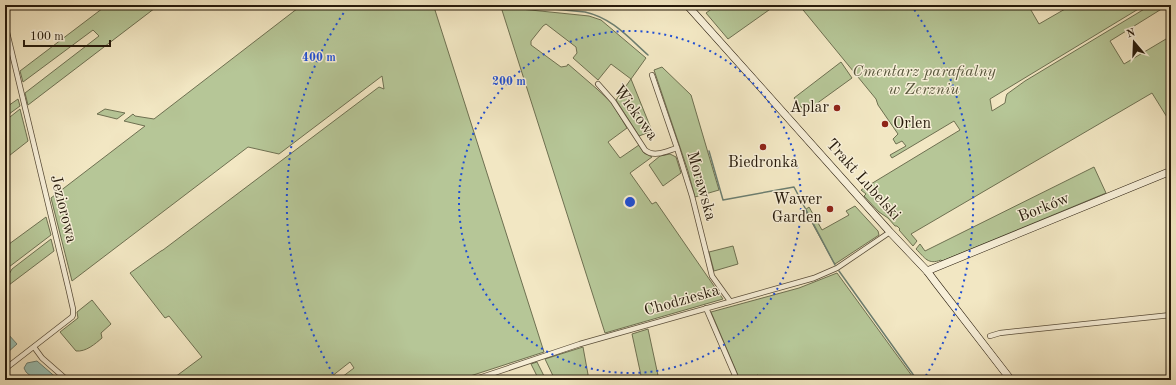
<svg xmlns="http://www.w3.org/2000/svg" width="1176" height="385" font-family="'Old Standard TT',serif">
	<rect width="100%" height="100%" fill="#f2e7c3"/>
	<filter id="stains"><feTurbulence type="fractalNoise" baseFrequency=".005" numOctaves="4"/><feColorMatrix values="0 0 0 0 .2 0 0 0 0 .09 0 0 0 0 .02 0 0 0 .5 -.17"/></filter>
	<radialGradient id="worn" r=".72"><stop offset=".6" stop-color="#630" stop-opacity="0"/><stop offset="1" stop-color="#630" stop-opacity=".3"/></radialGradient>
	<g fill="#b6c697" stroke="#6e7051">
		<polygon points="107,5 159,5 28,105 25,93 99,36 93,30 23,82 20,71"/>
		<polygon points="302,5 465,5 434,7 544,352 458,380 338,380 354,368 350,362 327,380 171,380 202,357 169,316 165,318 130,273 161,251 163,250 379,87 384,89 382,76 279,154 248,147 72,281 51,198 145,126 124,121 133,114 135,116 154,119"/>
		<polygon points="717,5 776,5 728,39 706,13"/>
		<polygon points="799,5 1028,5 1039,24 1072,5 1145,5 990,99 992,111 1005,103 1006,97 1007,94 1025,81 1151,5 1168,5 1110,41 1124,64 1171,36 1171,68 1168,70 1171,75 1171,122 1170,122 1152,93 911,234 917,241 913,246 899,230 900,229 897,226 895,226 888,218 879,212 864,196 866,194 861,190 960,130 954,121 892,158 890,155 906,146 902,141 896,144 893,139 898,134 878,105 876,99"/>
		<polygon points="501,7 589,16 601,20 646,58 631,79 652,131 639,136 616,100 631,79 611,64 598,80 573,58 577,53 576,47 546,24 543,26 531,41 531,45 561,67 567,66 568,64 597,89 612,103 627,128 608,142 620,158 639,145 644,153 652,157 630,173 652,204 656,202 723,299 605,333"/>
		<polygon points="841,62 852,78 805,112 794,98"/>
		<polygon points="662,67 691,95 719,190 695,197 688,171 654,70"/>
		<polygon points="18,99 20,106 5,117 5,108"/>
		<polygon points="20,109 28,141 5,159 5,121"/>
		<polygon points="105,109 125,113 117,119 97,114"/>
		<polygon points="670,154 676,157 681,173 663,186 649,165 660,156"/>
		<path d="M1094,167L1106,193L942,261L941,260C928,265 925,258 916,249L920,244L925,251Z"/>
		<polygon points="855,206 878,231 879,235 835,264 833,261 805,210 809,207 822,230 849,215 846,211"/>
		<polygon points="46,217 51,235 5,270 5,247"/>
		<polygon points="51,239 54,251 5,288 5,274 8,276 12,269"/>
		<polygon points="733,246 738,264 714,271 709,252"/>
		<polygon points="837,273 915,380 761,380 758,375 746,380 740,380 711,312 799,288"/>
		<path d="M92,300L111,324L101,333L102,338C95,344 86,352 76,351L60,332L78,318L77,312Z"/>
		<polygon points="648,329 659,380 642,380 632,334"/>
		<polygon points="583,347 589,380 555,380 545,359"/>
		<polygon points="537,362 546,380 539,380 531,364"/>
	</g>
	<g fill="#9bc0b3" stroke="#6c7e70">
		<polygon points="5,334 8,334 17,344 7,353 5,352"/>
		<polygon points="37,361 59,380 35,380 26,372 24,368 27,363"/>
	</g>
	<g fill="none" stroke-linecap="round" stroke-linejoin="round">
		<g stroke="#6c7e70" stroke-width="1.5">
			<path d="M511,5L585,12C612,18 628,37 648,55"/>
			<polyline points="709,151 723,200 794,187 835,265"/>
			<polyline points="839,271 917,380"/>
		</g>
		<defs>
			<g id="street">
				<polyline points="5,24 68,287 73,309 73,315 72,317 5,369"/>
				<polyline points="652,75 677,148 692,196 712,276 730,301"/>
				<path d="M598,84L613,101L645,150C654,158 667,151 677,148"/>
				<polyline points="706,308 737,380"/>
				<polyline points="990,336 1000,333 1171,315"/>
				<polyline points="34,347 42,358 67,380"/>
				<polyline points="473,380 580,344 814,278 837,268 890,232"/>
			</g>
			<g id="secondary">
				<polyline points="687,5 890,232 927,271 936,283 1011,380"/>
				<polyline points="927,271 1171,171"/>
			</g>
		</defs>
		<use href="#street" stroke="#594d39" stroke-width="6"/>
		<use href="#secondary" stroke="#261a0b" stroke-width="8"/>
		<use href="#street" stroke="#f7efd8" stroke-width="4.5"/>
		<use href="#secondary" stroke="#f7efd8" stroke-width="7"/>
	</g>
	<g fill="none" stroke="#1d4ed8" stroke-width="2" stroke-dasharray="2 4">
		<circle cx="630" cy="202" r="171"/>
		<path d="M336 379A343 343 0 0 1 349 5M911 5A343 343 0 0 1 924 379"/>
	</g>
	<g fill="#8f2418" stroke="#f7efd8" stroke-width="1.5">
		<circle cx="837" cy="108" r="4"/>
		<circle cx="885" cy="124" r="4"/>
		<circle cx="763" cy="147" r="4"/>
		<circle cx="830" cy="209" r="4"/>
	</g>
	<g text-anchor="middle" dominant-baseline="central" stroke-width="3" stroke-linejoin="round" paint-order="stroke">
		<g font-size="16" font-style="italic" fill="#58563c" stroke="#f7efd8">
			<text x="924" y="72">Cmentarz parafialny<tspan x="924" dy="18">w Zerzniu</tspan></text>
		</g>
		<g font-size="16" fill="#261a0b" stroke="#f7efd8" text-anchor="end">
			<text x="829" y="108">Aplar</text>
			<text x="893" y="124" text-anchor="start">Orlen</text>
			<text x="763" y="163" text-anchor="middle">Biedronka</text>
			<text x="822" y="200">Wawer<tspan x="822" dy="18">Garden</tspan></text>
		</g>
		<g font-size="16" fill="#261a0b" stroke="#f7efd8">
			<text transform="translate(635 113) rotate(54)">Wiekowa</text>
			<text transform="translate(863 180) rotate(48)">Trakt Lubelski</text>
			<text transform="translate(701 186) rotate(74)">Morawska</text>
			<text transform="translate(1044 208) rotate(-22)">Borków</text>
			<text transform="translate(63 209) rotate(76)">Jeziorowa</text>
			<text transform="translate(682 301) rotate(-16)">Chodzieska</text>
		</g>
	</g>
	<circle cx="630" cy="202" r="6" fill="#1d4ed8" stroke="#f7efd8" stroke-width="2"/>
	<g font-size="12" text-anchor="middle" font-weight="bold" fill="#1d4ed8" stroke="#f7efd8" stroke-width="3" stroke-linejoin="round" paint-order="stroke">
		<text x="319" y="61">400 m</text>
		<text x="509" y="85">200 m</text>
	</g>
	<rect width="1176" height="385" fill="none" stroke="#f2e7c3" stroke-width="20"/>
	<rect x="6" y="6" width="1164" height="373" fill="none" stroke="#261a0b" stroke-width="2"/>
	<rect x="10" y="10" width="1156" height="365" fill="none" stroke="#261a0b"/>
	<g transform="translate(1134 42) rotate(341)" stroke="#f7efd8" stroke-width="3" paint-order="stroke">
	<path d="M0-3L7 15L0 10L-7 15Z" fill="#261a0b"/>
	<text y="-6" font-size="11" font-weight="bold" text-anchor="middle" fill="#261a0b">N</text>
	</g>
	<path d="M24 40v6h86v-6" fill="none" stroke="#261a0b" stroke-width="2"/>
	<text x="30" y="40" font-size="12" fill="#261a0b" stroke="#f7efd8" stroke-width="3" paint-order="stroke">100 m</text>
	<rect width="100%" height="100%" filter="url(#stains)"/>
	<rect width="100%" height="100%" fill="url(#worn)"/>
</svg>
